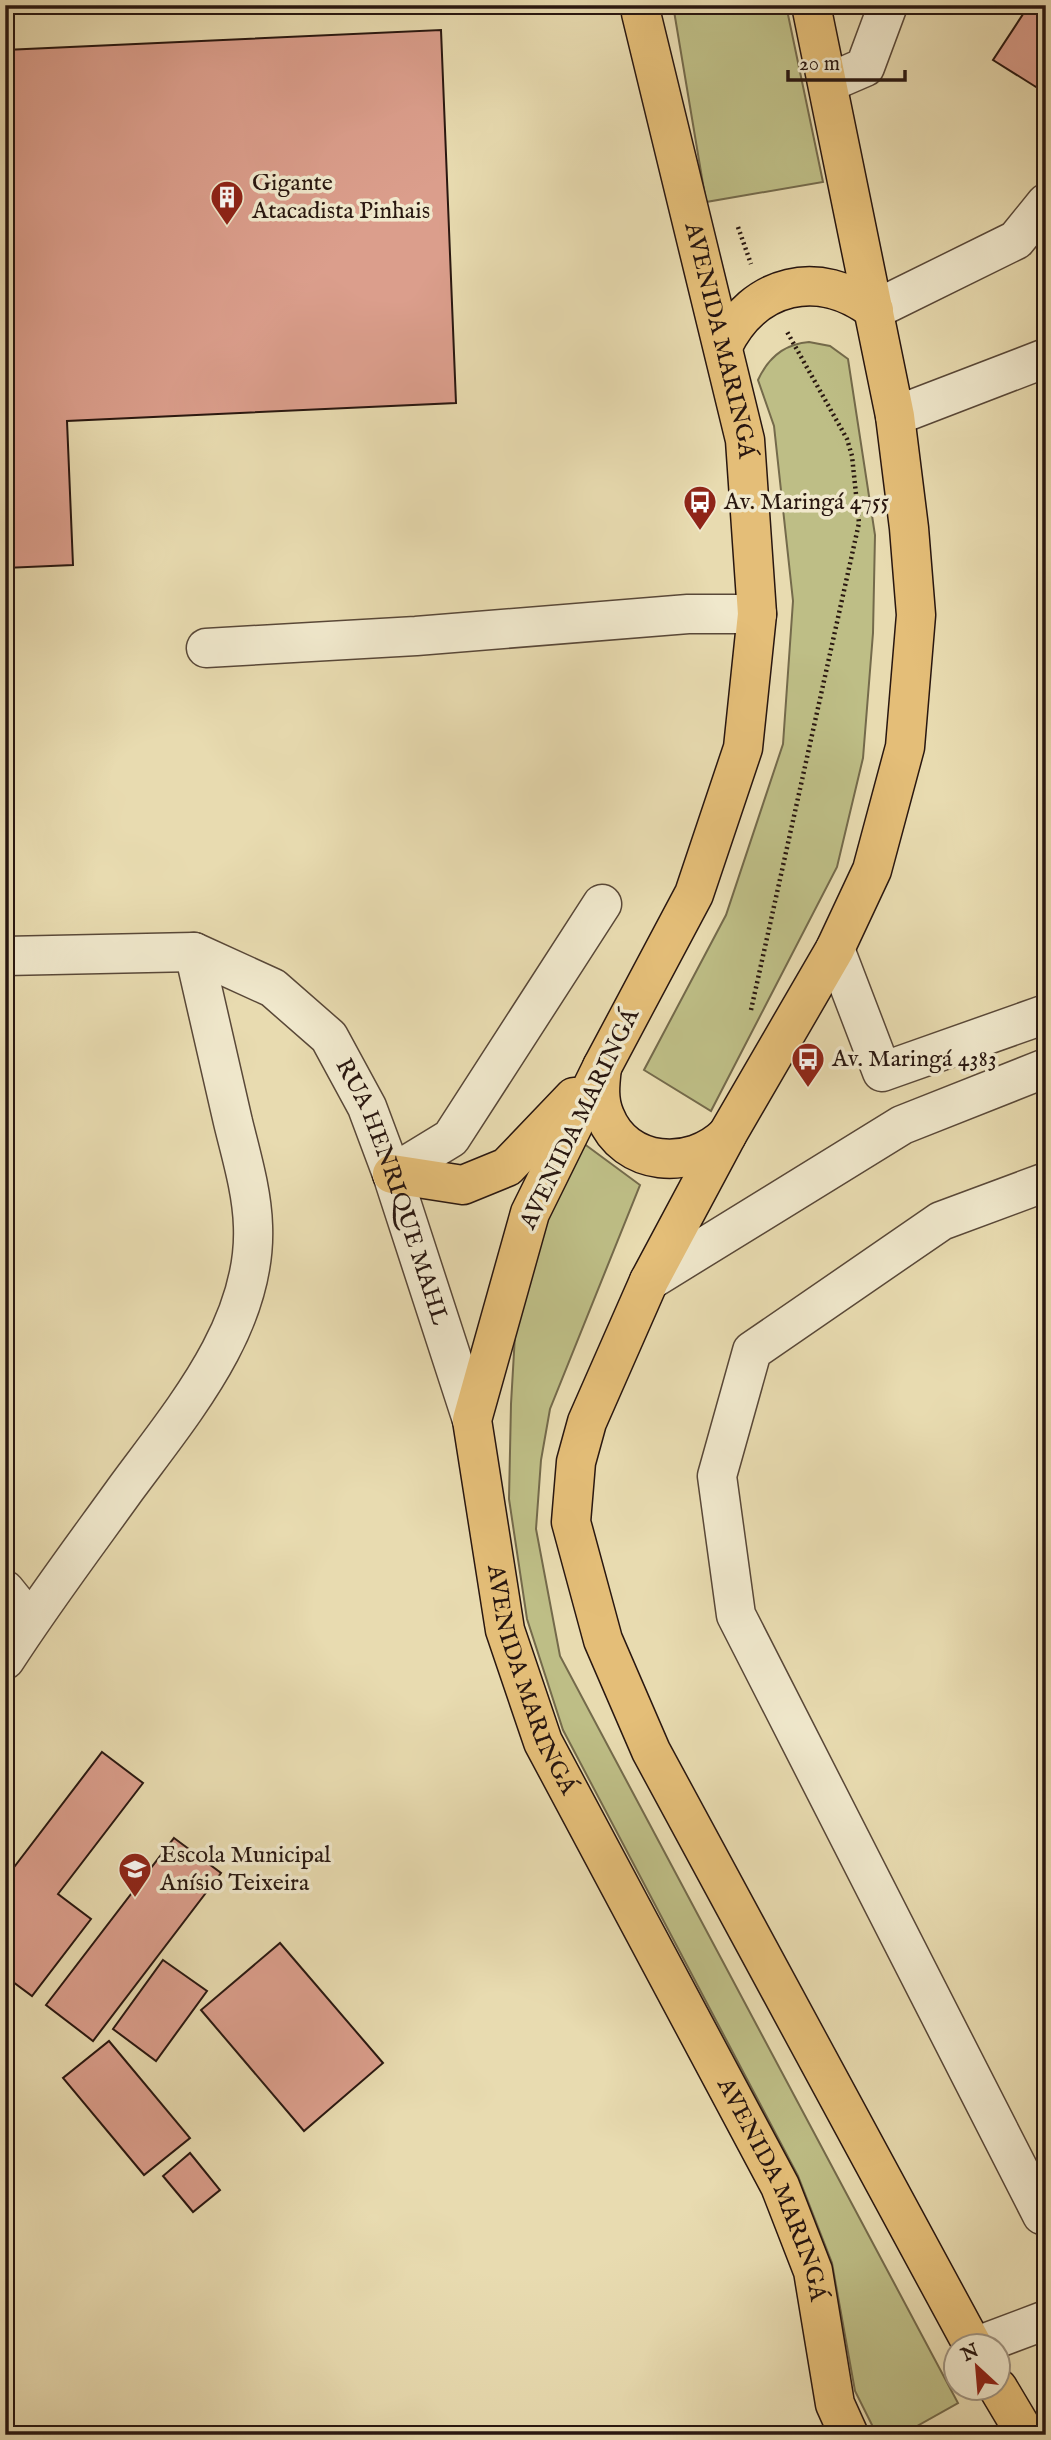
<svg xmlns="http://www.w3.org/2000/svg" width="1051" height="2440" font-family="'IM FELL English',serif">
	<rect width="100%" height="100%" fill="#e8dbb0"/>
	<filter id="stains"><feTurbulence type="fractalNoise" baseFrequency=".00286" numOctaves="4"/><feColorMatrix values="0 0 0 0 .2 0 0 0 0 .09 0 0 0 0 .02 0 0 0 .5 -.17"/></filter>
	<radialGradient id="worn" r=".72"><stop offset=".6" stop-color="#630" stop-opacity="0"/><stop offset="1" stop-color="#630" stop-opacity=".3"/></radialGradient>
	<g fill="#bebe86" stroke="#746a4b" stroke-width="2">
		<polygon points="673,5 710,7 786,5 823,182 706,202"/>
		<path d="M809,342L830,346L848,359L875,535L873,633L863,758L837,867L711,1111L644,1070L726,915L783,744L793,601L774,426L758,380C768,358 784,344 809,342Z"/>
		<polygon points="583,1143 640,1185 550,1409 541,1460 536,1529 560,1656 958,2403 901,2435 877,2435 855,2391 832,2263 798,2176 563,1730 527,1619 509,1499 511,1404 515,1335 543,1216"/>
	</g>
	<g fill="#db9e8c" stroke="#291710" stroke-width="2">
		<polygon points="1029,5 1046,5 1046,73 1036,87 993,60"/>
		<polygon points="441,30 456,403 67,421 73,565 5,568 5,50"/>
		<polygon points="102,1752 143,1783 58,1894 91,1919 32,1996 5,1976 5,1879"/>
		<polygon points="174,1838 221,1873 93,2041 46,2005"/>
		<polygon points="280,1943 383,2063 304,2131 201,2010"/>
		<polygon points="163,1960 207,1991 156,2061 113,2029"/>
		<polygon points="109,2041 190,2138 144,2175 63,2078"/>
		<polygon points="190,2153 220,2190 193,2212 163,2176"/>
	</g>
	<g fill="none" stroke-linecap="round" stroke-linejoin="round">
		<defs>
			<g id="minor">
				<polyline points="828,83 865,67 888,5"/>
				<polyline points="874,310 1016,240 1046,203"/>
				<polyline points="895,416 1046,358"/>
				<polyline points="206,648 416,636 688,614 757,614"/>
				<polyline points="835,949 882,1072 1046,1014"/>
				<path id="s1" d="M5,956L194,952L273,988L329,1037L367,1107L392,1174L472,1420"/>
				<polyline points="392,1174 451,1138 602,904"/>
				<polyline points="1046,1182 941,1221 752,1351 717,1476 736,1615 1042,2215 1046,2213"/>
				<polyline points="649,1281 902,1125 1046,1068"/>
				<polyline points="5,1590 30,1621"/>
				<path d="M5,1660C43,1601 86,1544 127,1487C183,1411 257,1325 253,1226C252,1191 241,1155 233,1122C220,1065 207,1008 194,952"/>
				<polyline points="977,2346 1046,2320"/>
			</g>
			<g id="major">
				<path id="s2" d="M641,5V13L745,440L757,614L743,748L694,894L602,1067L530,1213L472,1420L505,1630L543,1742L780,2186L813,2271L835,2404L849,2435"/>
				<polyline points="811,5 895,416 909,528 916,615 905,747 872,870 835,949 727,1135 649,1281 587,1422 576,1462 571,1522 603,1640 651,1751 973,2346"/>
				<path d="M723,346C754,283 819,268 874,310"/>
				<path d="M602,1067C600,1084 598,1100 605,1116C625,1167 691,1171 727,1135"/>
				<polyline points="392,1174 463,1185 507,1167 574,1097"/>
				<polyline points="998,2388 1026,2435"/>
			</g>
		</defs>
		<use href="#minor" stroke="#594838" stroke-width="41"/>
		<use href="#major" stroke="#291710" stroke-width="41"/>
		<g stroke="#291710" stroke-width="4.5" stroke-dasharray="2 3.5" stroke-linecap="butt">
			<polyline points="738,227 751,264"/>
			<polyline points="751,1010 859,523 852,456 847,439 786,330"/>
		</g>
		<use href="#minor" stroke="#f0e8cc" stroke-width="38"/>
		<use href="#major" stroke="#e4be78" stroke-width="38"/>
	</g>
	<defs>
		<symbol id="building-pin" viewBox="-11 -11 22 30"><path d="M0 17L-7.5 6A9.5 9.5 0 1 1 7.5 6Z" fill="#8f2418" stroke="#f0e8cc"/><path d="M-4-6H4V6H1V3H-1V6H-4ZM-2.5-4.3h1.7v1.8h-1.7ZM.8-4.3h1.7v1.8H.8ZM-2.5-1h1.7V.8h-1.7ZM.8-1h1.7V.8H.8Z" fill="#fff"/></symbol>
		<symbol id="bus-pin" viewBox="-11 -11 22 30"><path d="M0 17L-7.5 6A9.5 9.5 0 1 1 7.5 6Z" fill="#8f2418" stroke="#f0e8cc"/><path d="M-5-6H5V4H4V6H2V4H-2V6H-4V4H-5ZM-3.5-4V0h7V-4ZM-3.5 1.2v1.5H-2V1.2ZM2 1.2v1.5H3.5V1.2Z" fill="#fff"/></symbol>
		<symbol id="school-pin" viewBox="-11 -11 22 30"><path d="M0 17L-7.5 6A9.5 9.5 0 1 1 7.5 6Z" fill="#8f2418" stroke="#f0e8cc"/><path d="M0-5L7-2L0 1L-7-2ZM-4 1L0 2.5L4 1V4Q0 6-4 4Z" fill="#fff"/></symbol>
	</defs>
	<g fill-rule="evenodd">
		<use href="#building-pin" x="208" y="178" width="38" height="52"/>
		<use href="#bus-pin" x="681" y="483" width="38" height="52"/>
		<use href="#bus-pin" x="789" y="1040" width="38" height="52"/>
		<use href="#school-pin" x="116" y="1850" width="38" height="52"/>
	</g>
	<g text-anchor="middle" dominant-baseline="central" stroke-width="7" stroke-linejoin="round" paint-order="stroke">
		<g font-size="24" fill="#291710" stroke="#f0e8cc" text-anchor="start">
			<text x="252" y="183">Gigante<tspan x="252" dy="28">Atacadista Pinhais</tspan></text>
			<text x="724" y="502">Av. Maringá 4755</text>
			<text x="832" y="1059">Av. Maringá 4383</text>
			<text x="160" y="1855">Escola Municipal<tspan x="160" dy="28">Anísio Teixeira</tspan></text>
		</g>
		<g font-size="24" fill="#291710" stroke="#f0e8cc">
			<text stroke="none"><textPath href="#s2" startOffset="345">AVENIDA MARINGÁ</textPath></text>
			<text transform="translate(580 1119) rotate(-64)">AVENIDA MARINGÁ</text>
			<text stroke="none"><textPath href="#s1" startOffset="518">RUA HENRIQUE MAHL</textPath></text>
			<text stroke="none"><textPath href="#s2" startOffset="1752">AVENIDA MARINGÁ</textPath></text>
			<text stroke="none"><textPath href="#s2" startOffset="2319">AVENIDA MARINGÁ</textPath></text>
		</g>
	</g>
	<rect width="1051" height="2440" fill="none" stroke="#e8dbb0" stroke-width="28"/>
	<rect x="7" y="7" width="1037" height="2426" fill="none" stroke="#291710" stroke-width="3.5"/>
	<rect x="14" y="14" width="1023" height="2412" fill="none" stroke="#291710" stroke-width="2"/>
	<g transform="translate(977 2367) rotate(334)"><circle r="33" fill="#f0e8cc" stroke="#a09481" stroke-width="2"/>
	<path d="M0-5L12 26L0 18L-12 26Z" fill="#8f2418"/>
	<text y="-10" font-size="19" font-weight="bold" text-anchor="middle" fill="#291710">N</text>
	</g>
	<path d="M788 70v10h117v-10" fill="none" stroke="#291710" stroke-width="3.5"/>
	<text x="799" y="70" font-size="21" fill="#291710" stroke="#f0e8cc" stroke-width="5" paint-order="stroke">20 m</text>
	<rect width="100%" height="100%" filter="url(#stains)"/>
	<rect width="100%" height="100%" fill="url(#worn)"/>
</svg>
